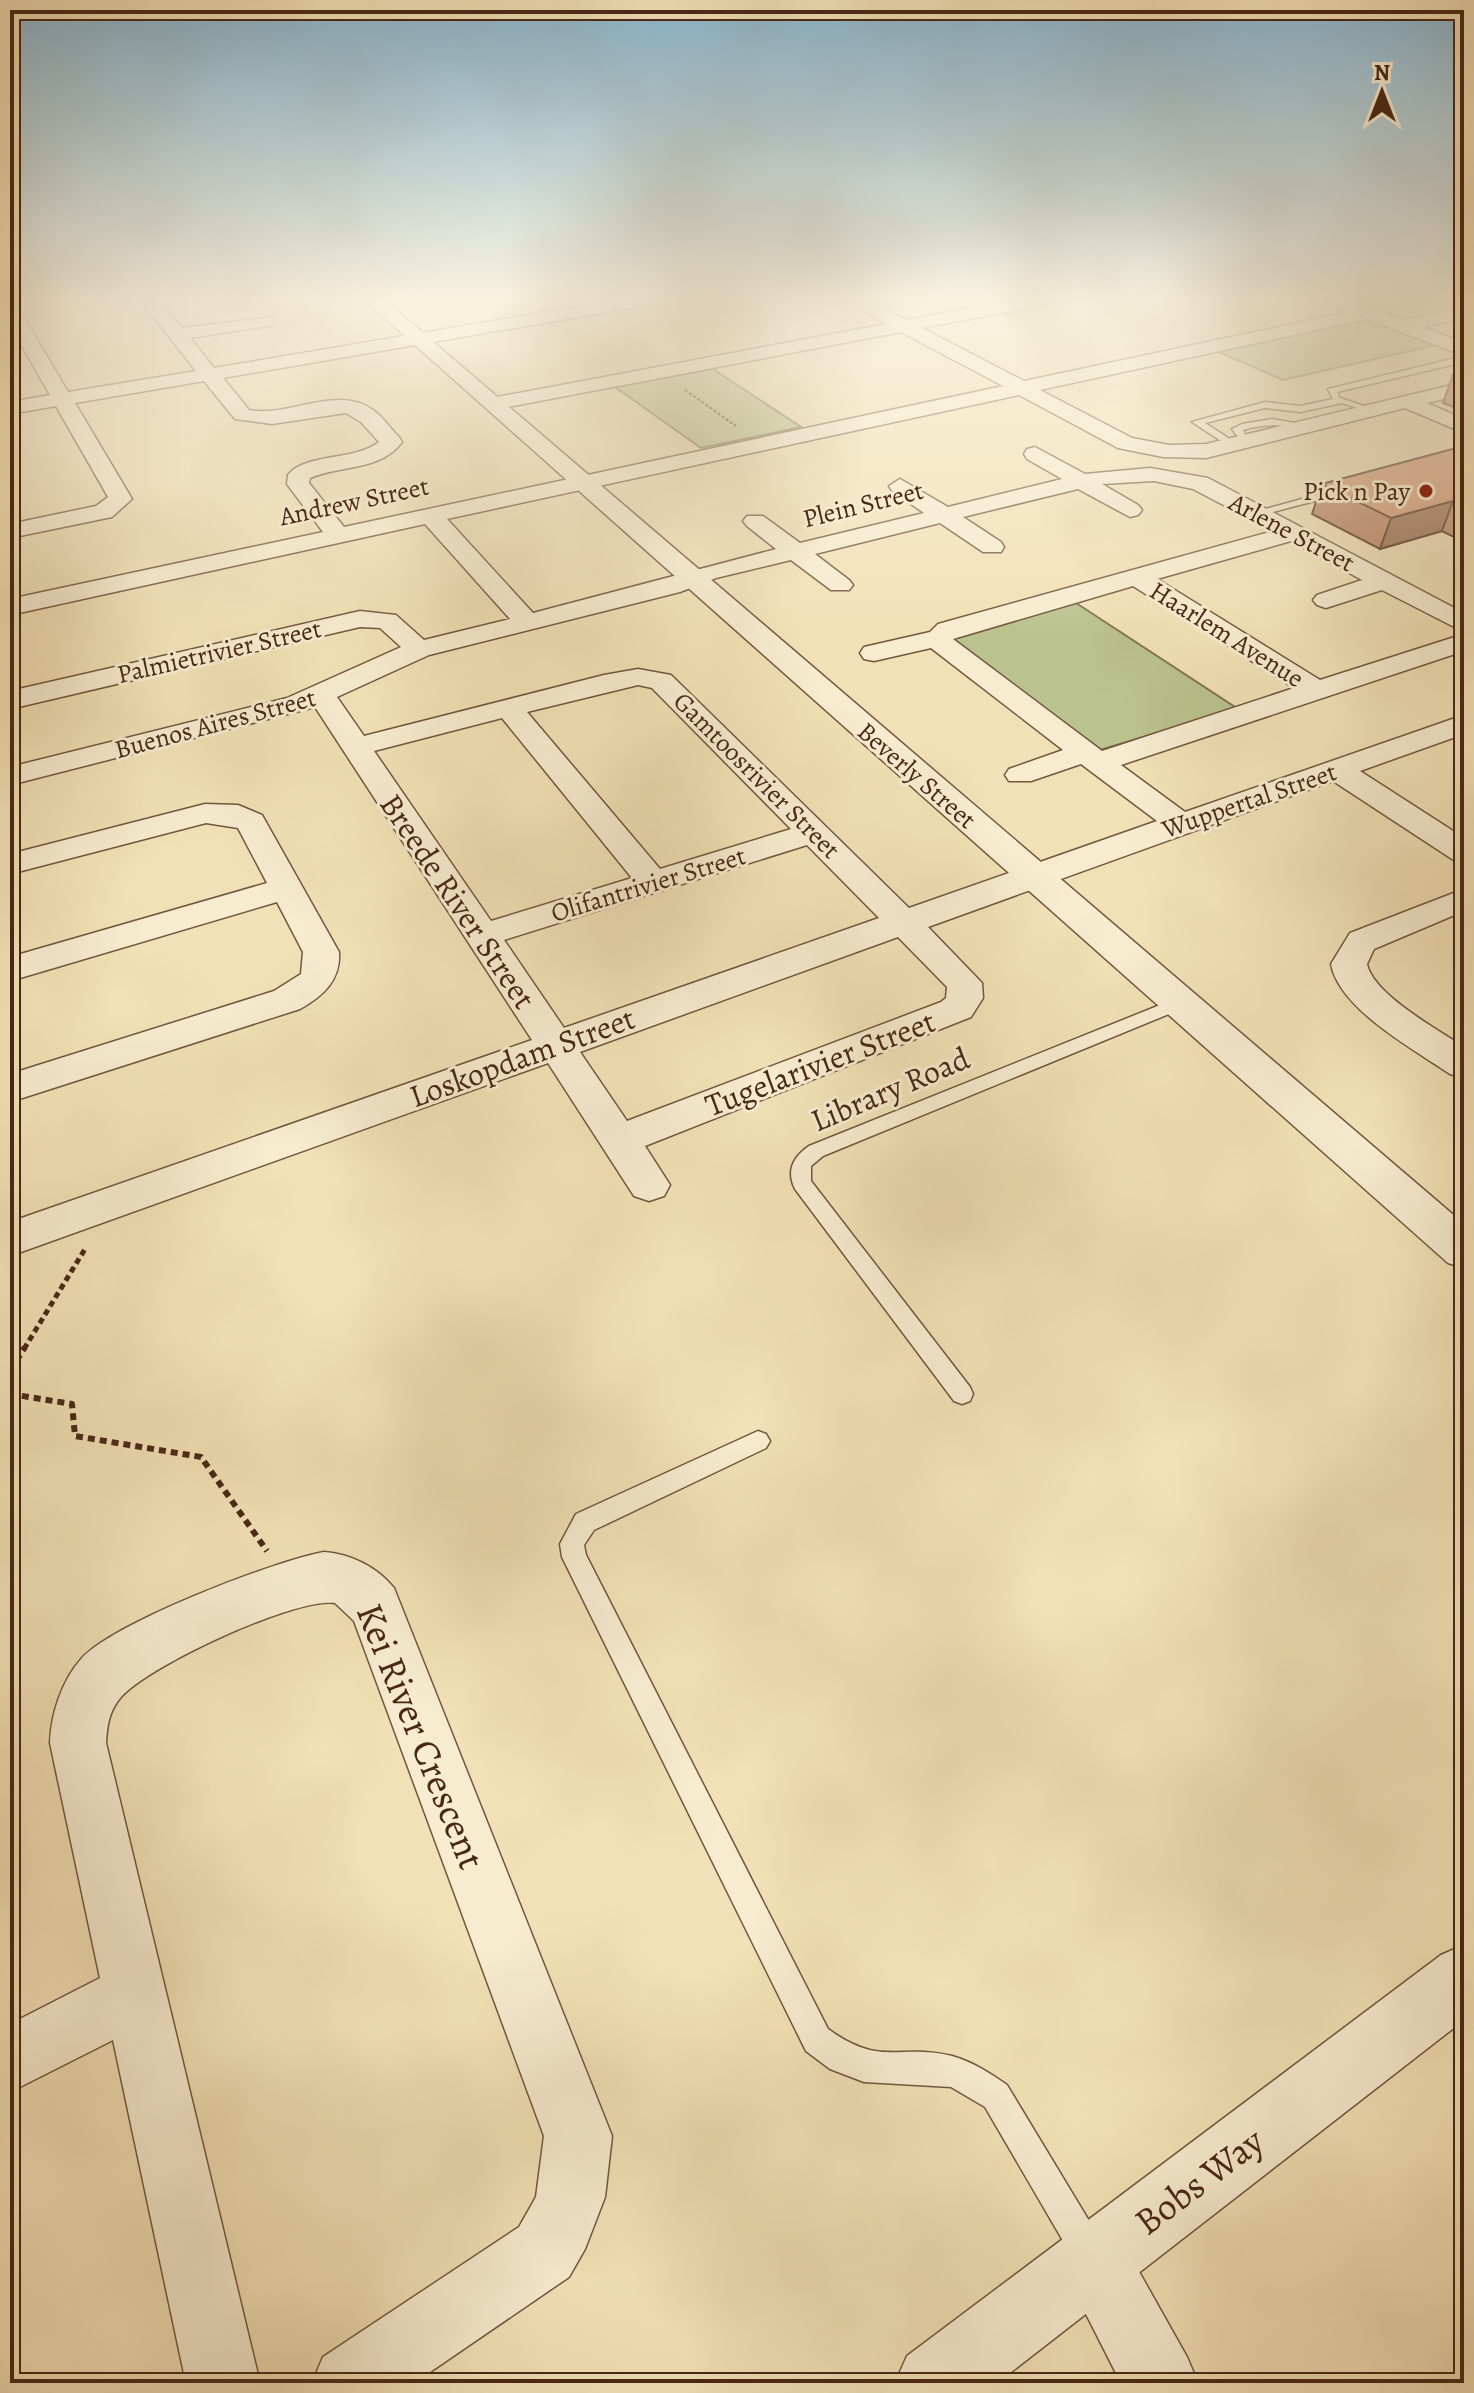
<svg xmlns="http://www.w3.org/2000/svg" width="1474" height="2393" font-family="Alegreya,serif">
<rect width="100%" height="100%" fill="#f2e1b6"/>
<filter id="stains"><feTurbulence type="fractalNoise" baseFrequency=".0025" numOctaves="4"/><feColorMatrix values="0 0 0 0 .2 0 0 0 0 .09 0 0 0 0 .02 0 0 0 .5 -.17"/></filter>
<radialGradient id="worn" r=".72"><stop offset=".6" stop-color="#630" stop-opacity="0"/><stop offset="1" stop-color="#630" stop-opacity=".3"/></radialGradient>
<g fill="#bac38e" stroke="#817552" stroke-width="2">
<path d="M1360 317 1375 319 1441 344 1283 380 1212 349Z"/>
<path d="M713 369 801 427 701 448 615 387Z"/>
<path d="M1073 601 1238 709 1100 750 952 644 951 637Z"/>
</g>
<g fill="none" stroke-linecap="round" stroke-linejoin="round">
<defs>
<g id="service">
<path d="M1464 356V362L1337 392 1340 398 1373 409V413L1342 403 1300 412 1265 408 1205 423 1236 443 1232 448 1192 422 1265 402 1300 406 1333 399 1328 389Z"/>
<path d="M1272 419 1313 426 1308 429C1286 425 1264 423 1243 430L1249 442 1244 445 1232 429 1242 424Z"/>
<path d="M1342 488 1346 489V493L1257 516 1251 513Z"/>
<path d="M1180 997 1186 999 1189 1003 1186 1007 823 1156 811 1166V1181L970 1387 973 1394 970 1401 962 1404 954 1401 795 1189C786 1171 793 1157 809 1146Z"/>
<path d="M758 1431 766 1434 770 1441 766 1448 594 1530 584 1545 586 1555 828 2029C882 2068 898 2043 952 2056 973 2062 990 2073 1007 2085L1100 2239 1105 2251 1100 2263 1088 2268 1076 2263 985 2107 951 2087 864 2082 830 2069 806 2051 562 1557 560 1544 576 1514Z"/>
</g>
<g id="minor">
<path d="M150 299H177L164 307 182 328 273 317V325L190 338 214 368 623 299H664L655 304 223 378 249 410C288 418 337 384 373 410 383 417 390 428 399 437L402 442C381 471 340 465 310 478L309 483 344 527 1003 386 901 332 492 410 482 404 492 398 886 324 843 299H866L907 320 1020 299H1058L1049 304 922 328 1024 381 1349 312 1335 306 1334 299H1350L1404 320 1464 308V318L1423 327 1464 343V356L1367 319 1040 390 1132 438 1169 445 1206 444 1464 382V394L1427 403 1464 419V433L1405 408 1206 458 1163 457 1118 448 1019 395 447 519 533 613 776 549 747 526 743 521 747 516H763L800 543 924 513 892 491 889 486 900 479 948 507 1062 479 1027 459 1024 454 1027 449 1035 447 1085 474 1150 468 1208 478 1464 613V632L1382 590 1326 608 1317 605 1313 600 1317 595 1362 580 1291 541 1157 579 1320 680 1464 634V651L1121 765 1185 812 1464 715V734L1360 771 1464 838V862L1452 859 1333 781 928 927 982 983 983 998 971 1017 645 1146 670 1185 664 1196 649 1201 634 1196 548 1063 10 1256V1222L532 1040 315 707 10 785V767L287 698 401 647 380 628 360 627 10 709V691L360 611 396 615 424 640 510 619 425 524 10 615V599L323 532 287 484 288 475C305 453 355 461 379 442L361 422 346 413 272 424 235 419 204 381 75 403 132 499 112 517 10 538V524L96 506 108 497 56 406 10 414V402L50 395 10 325V304L19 309 68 392 196 371 146 307ZM1154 481 1193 489 1273 531 938 624 930 632 864 647 860 653 864 659 874 661 931 648 1063 750 1009 769 1005 775 1009 781H1031L1081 764 1157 821 909 908 671 675 638 669 604 675 364 736 337 697 429 655 680 592 716 578 791 560 831 590H849L853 585 849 580 815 554 940 523 983 552H1001L1004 547 1001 542 963 517 1078 489 1130 517 1138 515 1142 510 1138 505 1102 484ZM1133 586 1294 688 1102 751 953 639ZM638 685 652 688 791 829 660 869 527 712ZM502 718 632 878 491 921 374 751ZM807 845 879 918 564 1028 504 940ZM898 937 947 987 946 998 941 1002 627 1121 580 1052Z"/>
<path d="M205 804 238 805 262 815 339 952C341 980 323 996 300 1009L10 1102V1074L274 991 301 974 303 952 277 902 10 981V957L267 883 238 828 206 823 10 874V854Z"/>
<path d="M1464 889V911L1374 949 1367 964C1373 994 1438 1030 1464 1047V1078L1450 1074C1415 1050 1339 1009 1331 964L1350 933Z"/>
<path d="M324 1552C351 1554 377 1567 394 1588L612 2136 605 2197 585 2249 569 2277 414 2383H312L323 2357 519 2227 536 2197 544 2136 354 1621 335 1603C295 1597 148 1666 121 1697 109 1711 107 1725 106 1743L260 2383H186L113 2040 10 2092V2024L100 1978 50 1743C51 1714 62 1680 82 1658 116 1622 274 1561 324 1552Z"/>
<path d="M1094 2226 1119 2236 1187 2357 1198 2383H1121L1059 2261 1069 2236Z"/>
</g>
<g id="tertiary">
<path d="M363 299H383L1464 1224V1268L1448 1263Z"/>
<path d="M1464 1945V2020L997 2383H895L907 2356 1441 1955Z"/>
</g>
</defs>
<use href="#service" stroke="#72563e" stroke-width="3"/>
<use href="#minor" stroke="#72563e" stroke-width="3"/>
<use href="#tertiary" stroke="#72563e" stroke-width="3"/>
<path stroke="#482716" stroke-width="2" stroke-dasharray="3 2" stroke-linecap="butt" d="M685 390 736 426"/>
<path stroke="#482716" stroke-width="5" stroke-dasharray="6 4" stroke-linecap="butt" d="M24 1349 85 1249"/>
<g stroke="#482716" stroke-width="6" stroke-dasharray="7 5" stroke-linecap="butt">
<path d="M10 1371 25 1347"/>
<path d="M10 1394 72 1404 75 1436 201 1457 267 1551"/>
</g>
<use href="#service" fill="#f7ecd0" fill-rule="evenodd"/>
<use href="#minor" fill="#f7ecd0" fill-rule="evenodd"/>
<use href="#tertiary" fill="#f7ecd0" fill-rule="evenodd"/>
</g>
<g fill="#b78060" stroke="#482716" stroke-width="2">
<path d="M1464 372V411L1443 403 1453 375Z"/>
<path d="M1464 446V542L1442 531 1380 549 1312 514 1322 484Z"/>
</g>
<path fill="#95684e" stroke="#482716" stroke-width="2" d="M1453 501 1442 531 1380 549 1391 518Z"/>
<g fill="#d59570" stroke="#482716" stroke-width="2">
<path d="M1464 372V379L1453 375Z"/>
<path d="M1464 446V505L1453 501 1391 518 1322 484Z"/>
</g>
<linearGradient id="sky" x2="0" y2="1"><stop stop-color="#89b8d2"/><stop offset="0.47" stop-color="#f9f2de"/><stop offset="1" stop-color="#f9f2de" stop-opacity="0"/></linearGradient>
<rect width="1474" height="634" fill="url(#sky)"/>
<circle fill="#8f2418" stroke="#f7ecd0" stroke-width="3" cx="1426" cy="491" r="8"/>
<g text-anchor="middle" stroke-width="6" stroke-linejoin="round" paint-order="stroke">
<g font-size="26" fill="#482716" stroke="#f7ecd0" text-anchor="end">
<text x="1410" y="500">Pick n Pay</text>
</g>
<g font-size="26" fill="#482716" stroke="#f7ecd0">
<text transform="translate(354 501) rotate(-12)" y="9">Andrew Street</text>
<text transform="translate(863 504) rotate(-14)" y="9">Plein Street</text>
<text transform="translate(1292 532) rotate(28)" y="9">Arlene Street</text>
<text transform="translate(1227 634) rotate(32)" y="9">Haarlem Avenue</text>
<text transform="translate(219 651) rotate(-13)" y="9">Palmietrivier Street</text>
<text transform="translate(215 723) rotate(-15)" y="9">Buenos Aires Street</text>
<text transform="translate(757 775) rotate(45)" y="9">Gamtoosrivier Street</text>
<text transform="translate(917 775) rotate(41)" y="9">Beverly Street</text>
<text transform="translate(1249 800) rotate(-19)" y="9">Wuppertal Street</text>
<text transform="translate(648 884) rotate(-17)" y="9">Olifantrivier Street</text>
</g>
<g font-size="32" fill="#482716" stroke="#f7ecd0">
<text transform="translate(458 901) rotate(56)" y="11">Breede River Street</text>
<text transform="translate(522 1057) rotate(-20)" y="11">Loskopdam Street</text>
<text transform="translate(820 1063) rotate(-21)" y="11">Tugelarivier Street</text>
<text transform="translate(890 1089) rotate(-23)" y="11">Library Road</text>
</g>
<g font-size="38" fill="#482716" stroke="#f7ecd0">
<text transform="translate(421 1736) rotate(68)" y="13">Kei River Crescent</text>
<text transform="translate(1199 2181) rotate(-37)" y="13">Bobs Way</text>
</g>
</g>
<rect width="1474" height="2393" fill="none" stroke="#f2e1b6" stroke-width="40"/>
<rect x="12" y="12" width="1450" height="2369" fill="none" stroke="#482716" stroke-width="4"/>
<rect x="20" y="20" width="1434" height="2353" fill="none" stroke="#482716" stroke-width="2"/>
<g transform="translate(1382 92)" stroke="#f7ecd0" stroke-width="6" paint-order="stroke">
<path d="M0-6L14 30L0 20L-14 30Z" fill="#482716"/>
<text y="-12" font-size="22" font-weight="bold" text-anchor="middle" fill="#482716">N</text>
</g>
<rect width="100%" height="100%" filter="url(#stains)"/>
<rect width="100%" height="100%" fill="url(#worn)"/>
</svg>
